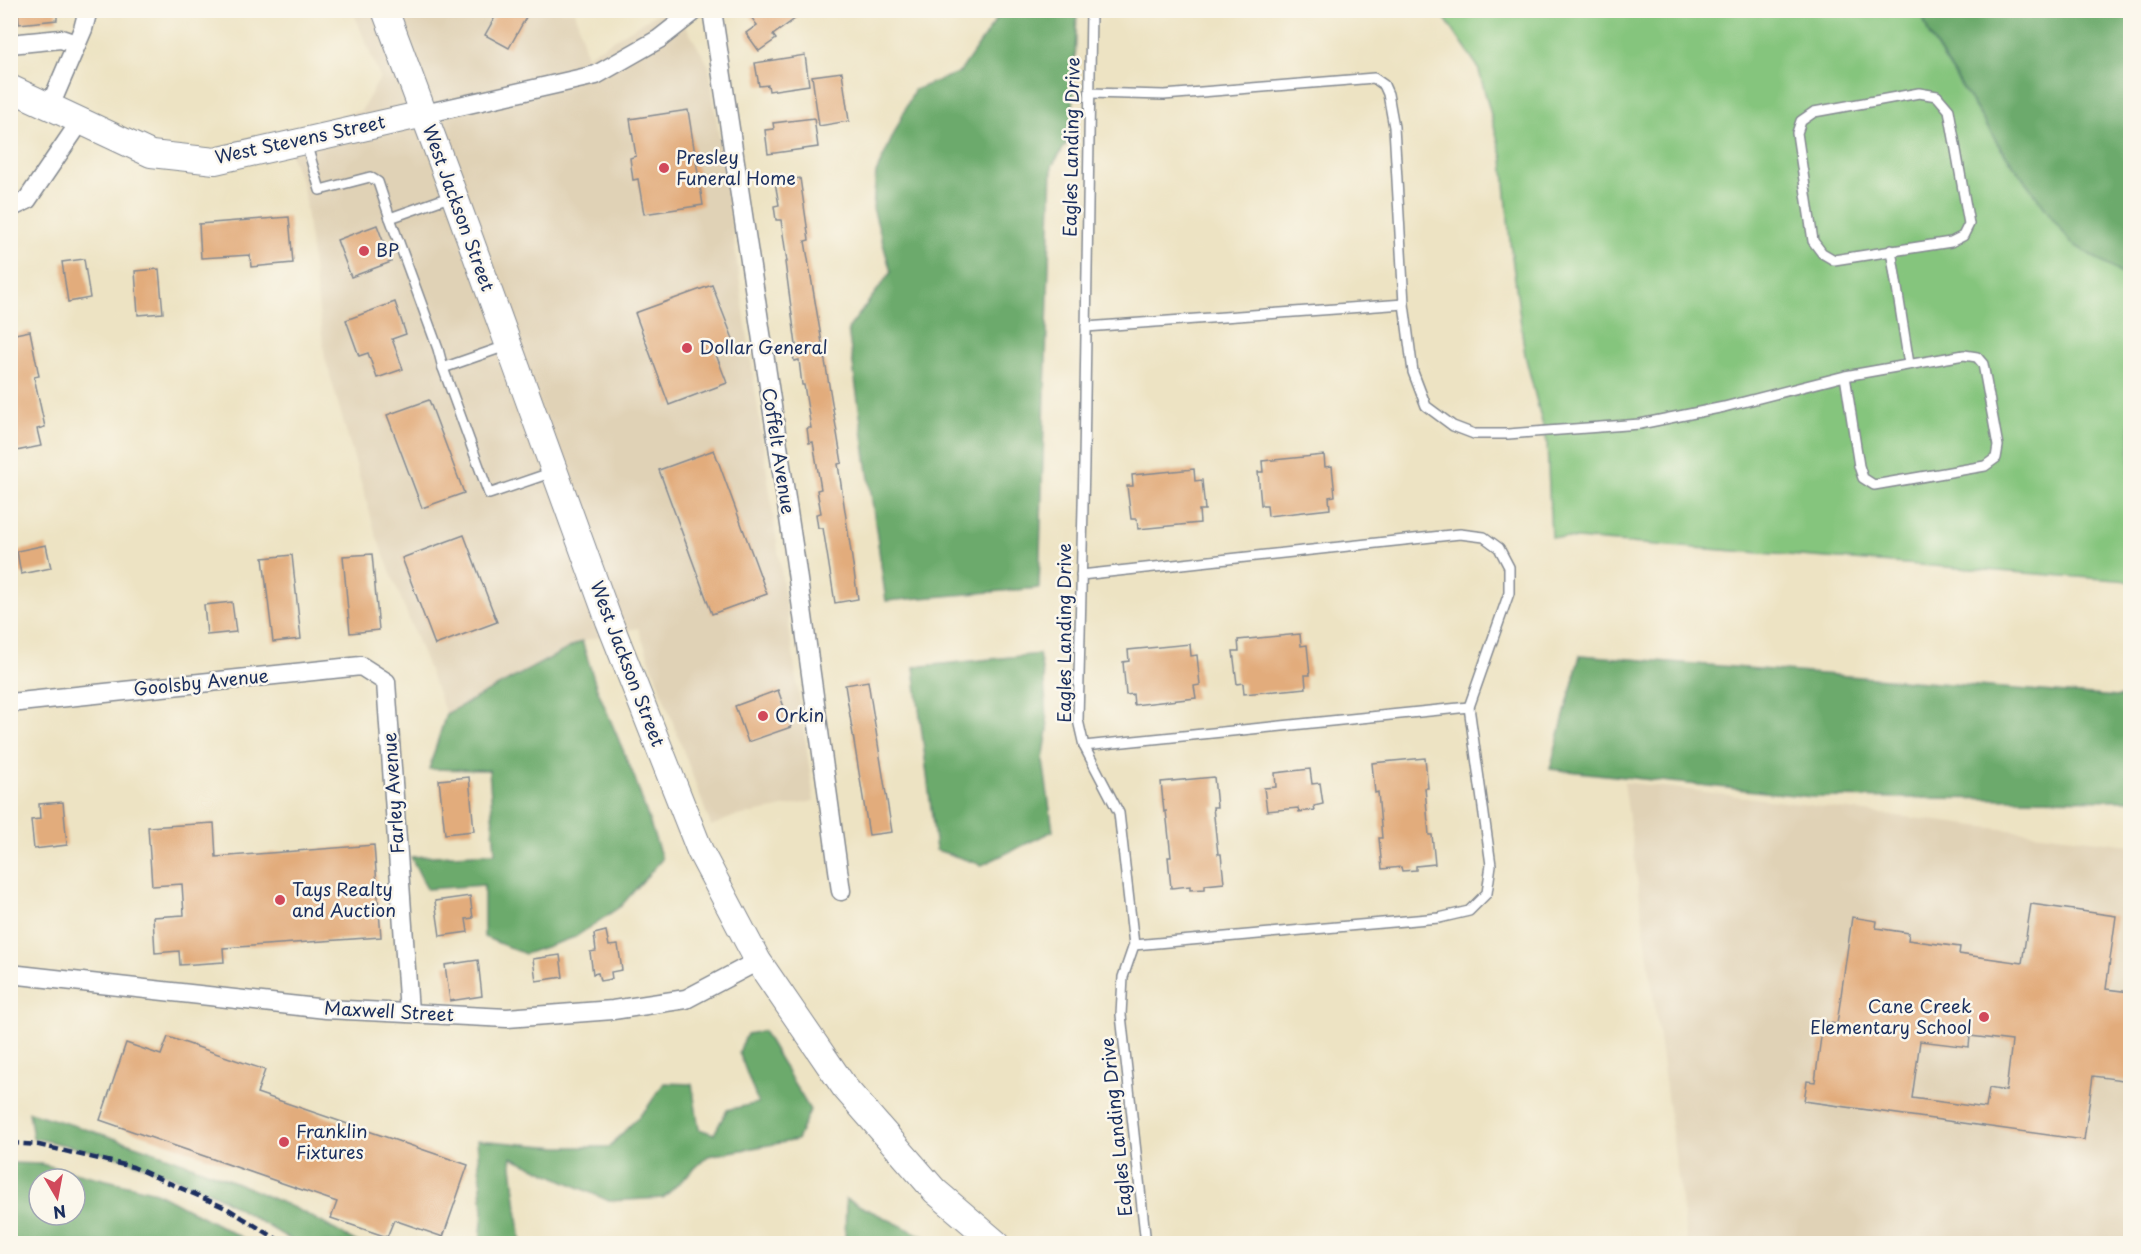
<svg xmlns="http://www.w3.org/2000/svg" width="2141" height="1254" font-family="'Playpen Sans',sans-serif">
<rect width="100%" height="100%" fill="#fbf7ec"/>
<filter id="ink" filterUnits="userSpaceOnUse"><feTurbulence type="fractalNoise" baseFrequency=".0167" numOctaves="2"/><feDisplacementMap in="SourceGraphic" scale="12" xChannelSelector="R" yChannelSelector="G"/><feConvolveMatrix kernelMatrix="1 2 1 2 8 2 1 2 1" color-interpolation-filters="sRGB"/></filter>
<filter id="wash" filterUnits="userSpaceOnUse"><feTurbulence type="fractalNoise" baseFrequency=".008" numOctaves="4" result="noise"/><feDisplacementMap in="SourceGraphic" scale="24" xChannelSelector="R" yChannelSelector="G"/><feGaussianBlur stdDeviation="1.35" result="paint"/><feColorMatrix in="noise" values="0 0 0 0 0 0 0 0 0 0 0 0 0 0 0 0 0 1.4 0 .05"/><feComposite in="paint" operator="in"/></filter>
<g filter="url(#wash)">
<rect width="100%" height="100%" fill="#ede3c3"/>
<g fill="#e0d2b6">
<path d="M353 11H575L587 56 661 11H677L709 66 814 801 733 817 711 826 638 628 582 641 446 714 376 535 325 358 303 187 281 130 361 111 380 78Z"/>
<path d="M1624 782 2130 845V1243H1687Z"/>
</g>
<path fill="#85c57d" stroke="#507a6e" stroke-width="1.5" d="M1440 11H1921L1929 35 2000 147 2071 243 2130 279V581L1551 537 1547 442 1525 355 1510 242 1503 159 1478 67Z"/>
<g fill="#6caa6c" stroke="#446c65" stroke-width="1.5" fill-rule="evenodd">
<path d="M1002 11H1077L1072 135 1052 166 1039 588 886 601 848 329 891 272 873 208 876 173 914 90 960 72Z"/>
<path d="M1921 11H2130V279L2071 243 2000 147 1929 34Z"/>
<path d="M582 641 596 686 634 776 662 859 621 906 575 937 525 954 484 937V885L427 889 411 857 495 853 489 770 429 769 446 714Z"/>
<path d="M1039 654 1044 680 1048 730 1043 760 1053 831 982 865 936 850 914 667Z"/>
<path d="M1580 655 2130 698V800L1812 797 1550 769Z"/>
<path d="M763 1031 810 1110 797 1140 708 1156 663 1198 609 1201 511 1157 521 1243H480L483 1211 477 1140 559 1147H609L647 1108 664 1083 692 1084 699 1129 714 1134 727 1110 758 1103 739 1052 747 1034Z"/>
<path d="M29 1112C115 1137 201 1165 283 1203 309 1214 334 1230 359 1243H296L216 1195 171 1176 123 1158 33 1138Z"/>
<path d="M11 1163 41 1164 156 1192 252 1243H11ZM39 1179H75V1215H39Z"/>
<path d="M846 1199 933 1241 935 1243H845Z"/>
</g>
<g id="blocks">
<g fill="#e2ac7c" fill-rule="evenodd">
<path d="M18 10H57V20L19 24Z"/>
<path d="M499 10H530L509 48 485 35Z"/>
<path d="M760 10H807L773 35 776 39 759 51 746 33 757 25 751 17Z"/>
<path d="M805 55 809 85 769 91 768 85 759 86 755 63Z"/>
<path d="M842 72 849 121 819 126 812 76Z"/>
<path d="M688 110 703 205 644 214 638 179 633 180 630 158 636 156 630 119Z"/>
<path d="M814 118 818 147 768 154 765 130 774 129 773 123Z"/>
<path d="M800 178 809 240 805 241 842 463 838 464 858 599 835 603 823 528H818L816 514 821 513 817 490 821 489 813 442 809 443 807 428H811L804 385H802L799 360 794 361 792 346 796 345 785 262H787L781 220H776L774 206 779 205 775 182Z"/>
<path d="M289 217 293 263 251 267 250 255 201 258 199 224Z"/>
<path d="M377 225 391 262 351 277 337 240Z"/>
<path d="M84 259 90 298 68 302 62 262Z"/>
<path d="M159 269 163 313 138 315 135 271Z"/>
<path d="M712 285 735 344 715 352 727 383 669 405 635 313Z"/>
<path d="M395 302 406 334 392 339 403 369 377 378 368 353 359 356 346 320Z"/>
<path d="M30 331 39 376 34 377 45 427 37 429 41 446 16 451 10 427V335Z"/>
<path d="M429 400 464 493 422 508 387 415Z"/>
<path d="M714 450 767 594 712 614 659 470Z"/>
<path d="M1324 455 1325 467 1332 466 1335 496 1329 497 1330 509 1268 516 1267 505H1261L1258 472H1263L1262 461Z"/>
<path d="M1194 469 1195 481 1202 480 1205 510H1199L1200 523 1138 529 1137 519H1131L1127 486H1133L1132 475Z"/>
<path d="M464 535 497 622 435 645 402 558Z"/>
<path d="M46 545 51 568 21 574 17 551Z"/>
<path d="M372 554 379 630 350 633 343 556Z"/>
<path d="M292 555 301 639 273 642 263 558Z"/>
<path d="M232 602 236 632 207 635 204 605Z"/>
<path d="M1300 634 1301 646 1307 645 1310 675H1305L1306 688 1244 694 1243 683 1237 684 1233 651H1239L1238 640Z"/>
<path d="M1190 644 1191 656 1197 655 1200 685 1194 686 1196 698 1134 705 1133 694 1126 695 1123 662 1129 661 1128 650Z"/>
<path d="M868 681 892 832 869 835 845 685Z"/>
<path d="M778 690 791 727 748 742 735 706Z"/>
<path d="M1425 758 1428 788H1425L1429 835H1432L1435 864 1416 866V870L1402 871 1401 867 1382 869 1379 838H1382L1378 792 1375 793 1372 763Z"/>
<path d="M1310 769 1312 784 1320 783 1323 804 1314 806 1315 810 1299 812 1298 808 1267 811 1264 788 1276 787 1275 773Z"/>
<path d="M469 777 474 831 445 834 439 780Z"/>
<path d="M1214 777 1217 807H1213L1218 854H1221L1224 883 1205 885V889L1190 890V886L1171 888 1168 857H1171L1166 811 1164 812 1161 782Z"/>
<path d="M63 802 67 845 34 849 31 820 40 819 39 804Z"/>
<path d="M214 823 216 857 374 845 381 937 223 948 224 962 180 965 179 951 155 953 153 917 184 915 182 884 152 886 148 827Z"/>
<path d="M470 896 473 918 466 919 468 932 440 936 435 901Z"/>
<path d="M2031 904 2116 916 2106 989 2130 992V1081L2093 1076 2084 1140 1804 1101 1807 1081 1815 1082 1823 1022 1837 1024 1852 917 1877 921 1876 928 1909 933 1908 940 1960 947 1959 954 2022 963ZM1970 1036 2012 1041 2006 1091 1989 1088 1986 1108 1912 1098 1920 1041 1969 1047Z"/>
<path d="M606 931 609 946 618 945 622 970 611 972 612 979 600 981 598 973 593 974 590 952 596 951 594 934Z"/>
<path d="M560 955 563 977 536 981 533 959Z"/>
<path d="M478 960 482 996 450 1001 445 965Z"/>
<path d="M168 1037 265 1070 257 1093 468 1165 443 1237 394 1220 387 1237 331 1218 337 1202 100 1120 126 1043 161 1055Z"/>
</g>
</g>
</g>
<g filter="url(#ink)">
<use href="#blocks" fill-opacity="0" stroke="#848990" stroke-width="1.5"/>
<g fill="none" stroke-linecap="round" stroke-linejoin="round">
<defs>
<g id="lane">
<path d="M1091 10 1084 463 1078 720 1084 746 1119 813 1134 945 1123 977 1121 1015 1146 1244"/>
<path d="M1090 93 1164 95 1374 78 1384 85 1388 94 1394 127 1404 304 1413 372 1426 406 1453 426 1474 434H1508L1640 424 1724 407 1845 376 1964 355 1977 357 1983 364 1998 446 1996 458 1985 466 1874 485 1863 478 1859 466 1845 376"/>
<path d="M1919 93 1937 96 1949 110 1969 224 1963 236 1951 242 1834 260 1822 253 1813 241 1797 133 1801 121 1814 112Z"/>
<path d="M306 143 320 190 370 177 378 182 390 218"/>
<path d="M1891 250 1909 364"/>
<path d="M1086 327 1404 304"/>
<path d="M506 346 443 368 489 494 553 472"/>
<path d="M443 368 438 349 390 218 452 196"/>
<path d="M1081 575 1460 534 1484 537 1499 548 1509 567V593L1469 707 1491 865 1487 893 1469 911 1439 918 1134 945"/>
<path d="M1084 746 1469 707"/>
</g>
<g id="street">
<path d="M712 10 795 558 841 891"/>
<path d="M10 44 61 39 76 44"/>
<path d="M50 106 83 29 88 10"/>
<path d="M424 114 596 75 659 39 696 10"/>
<path d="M10 208 27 200 80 122"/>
<path d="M10 703 361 666 386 682 409 1012"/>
<path d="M10 974 326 1009 507 1018 613 1010 686 999 758 961"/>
</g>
<g id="secondary">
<path d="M385 10 454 195 609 621 700 851 758 961 845 1088 935 1191 997 1244"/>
<path d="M10 88 151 154 215 161 424 114"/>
</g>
</defs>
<use href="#lane" stroke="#848990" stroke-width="12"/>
<use href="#street" stroke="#848990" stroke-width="21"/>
<use href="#secondary" stroke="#848990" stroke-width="28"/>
<use href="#lane" stroke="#fff" stroke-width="9"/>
<use href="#street" stroke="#fff" stroke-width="18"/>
<use href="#secondary" stroke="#fff" stroke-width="26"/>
<path stroke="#1b2f5e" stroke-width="4.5" stroke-dasharray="9 4.5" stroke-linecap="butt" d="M10 1143 39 1145 133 1167 228 1209 285 1244"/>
</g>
</g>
<g fill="#d1495b" stroke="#fbf7ec" stroke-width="2">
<circle cx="664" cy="168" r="6"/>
<circle cx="364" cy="251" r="6"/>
<circle cx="687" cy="348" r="6"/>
<circle cx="763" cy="716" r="6"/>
<circle cx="280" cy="900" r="6"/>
<circle cx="1984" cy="1017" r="6"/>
<circle cx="284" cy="1142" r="6"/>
</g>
<g text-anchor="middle" stroke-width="5" stroke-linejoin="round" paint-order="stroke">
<g font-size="18" fill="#1b2f5e" stroke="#fbf7ec">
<text transform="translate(300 140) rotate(-12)" y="6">West Stevens Street</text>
<text transform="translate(1072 147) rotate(-89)" y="6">Eagles Landing Drive</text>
<text transform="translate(458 208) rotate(70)" y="6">West Jackson Street</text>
<text transform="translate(778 451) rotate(81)" y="6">Coffelt Avenue</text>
<text transform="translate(1065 633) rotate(-90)" y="6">Eagles Landing Drive</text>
<text transform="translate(627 664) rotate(69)" y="6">West Jackson Street</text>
<text transform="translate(201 683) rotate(-6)" y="6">Goolsby Avenue</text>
<text transform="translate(394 793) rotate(-94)" y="6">Farley Avenue</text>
<text transform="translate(389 1012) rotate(3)" y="6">Maxwell Street</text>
<text transform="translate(1117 1127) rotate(-96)" y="6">Eagles Landing Drive</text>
</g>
<g font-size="18" fill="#1b2f5e" stroke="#fbf7ec" text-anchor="start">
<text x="676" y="164">Presley<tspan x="676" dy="21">Funeral Home</tspan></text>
<text x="376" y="257">BP</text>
<text x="699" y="354">Dollar General</text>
<text x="775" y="722">Orkin</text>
<text x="292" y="896">Tays Realty<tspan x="292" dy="21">and Auction</tspan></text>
<text x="1972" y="1013" text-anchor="end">Cane Creek<tspan x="1972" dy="21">Elementary School</tspan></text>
<text x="296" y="1138">Franklin<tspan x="296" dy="21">Fixtures</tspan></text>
</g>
</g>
<rect width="2141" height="1254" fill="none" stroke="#fbf7ec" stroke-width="36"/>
<g transform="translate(57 1197) rotate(170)"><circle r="28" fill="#fbf7ec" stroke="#a1a7b3" stroke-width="1.5"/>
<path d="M0-4.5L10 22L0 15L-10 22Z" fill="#d1495b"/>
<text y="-9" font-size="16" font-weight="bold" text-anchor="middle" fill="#1b2f5e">N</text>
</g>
</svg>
